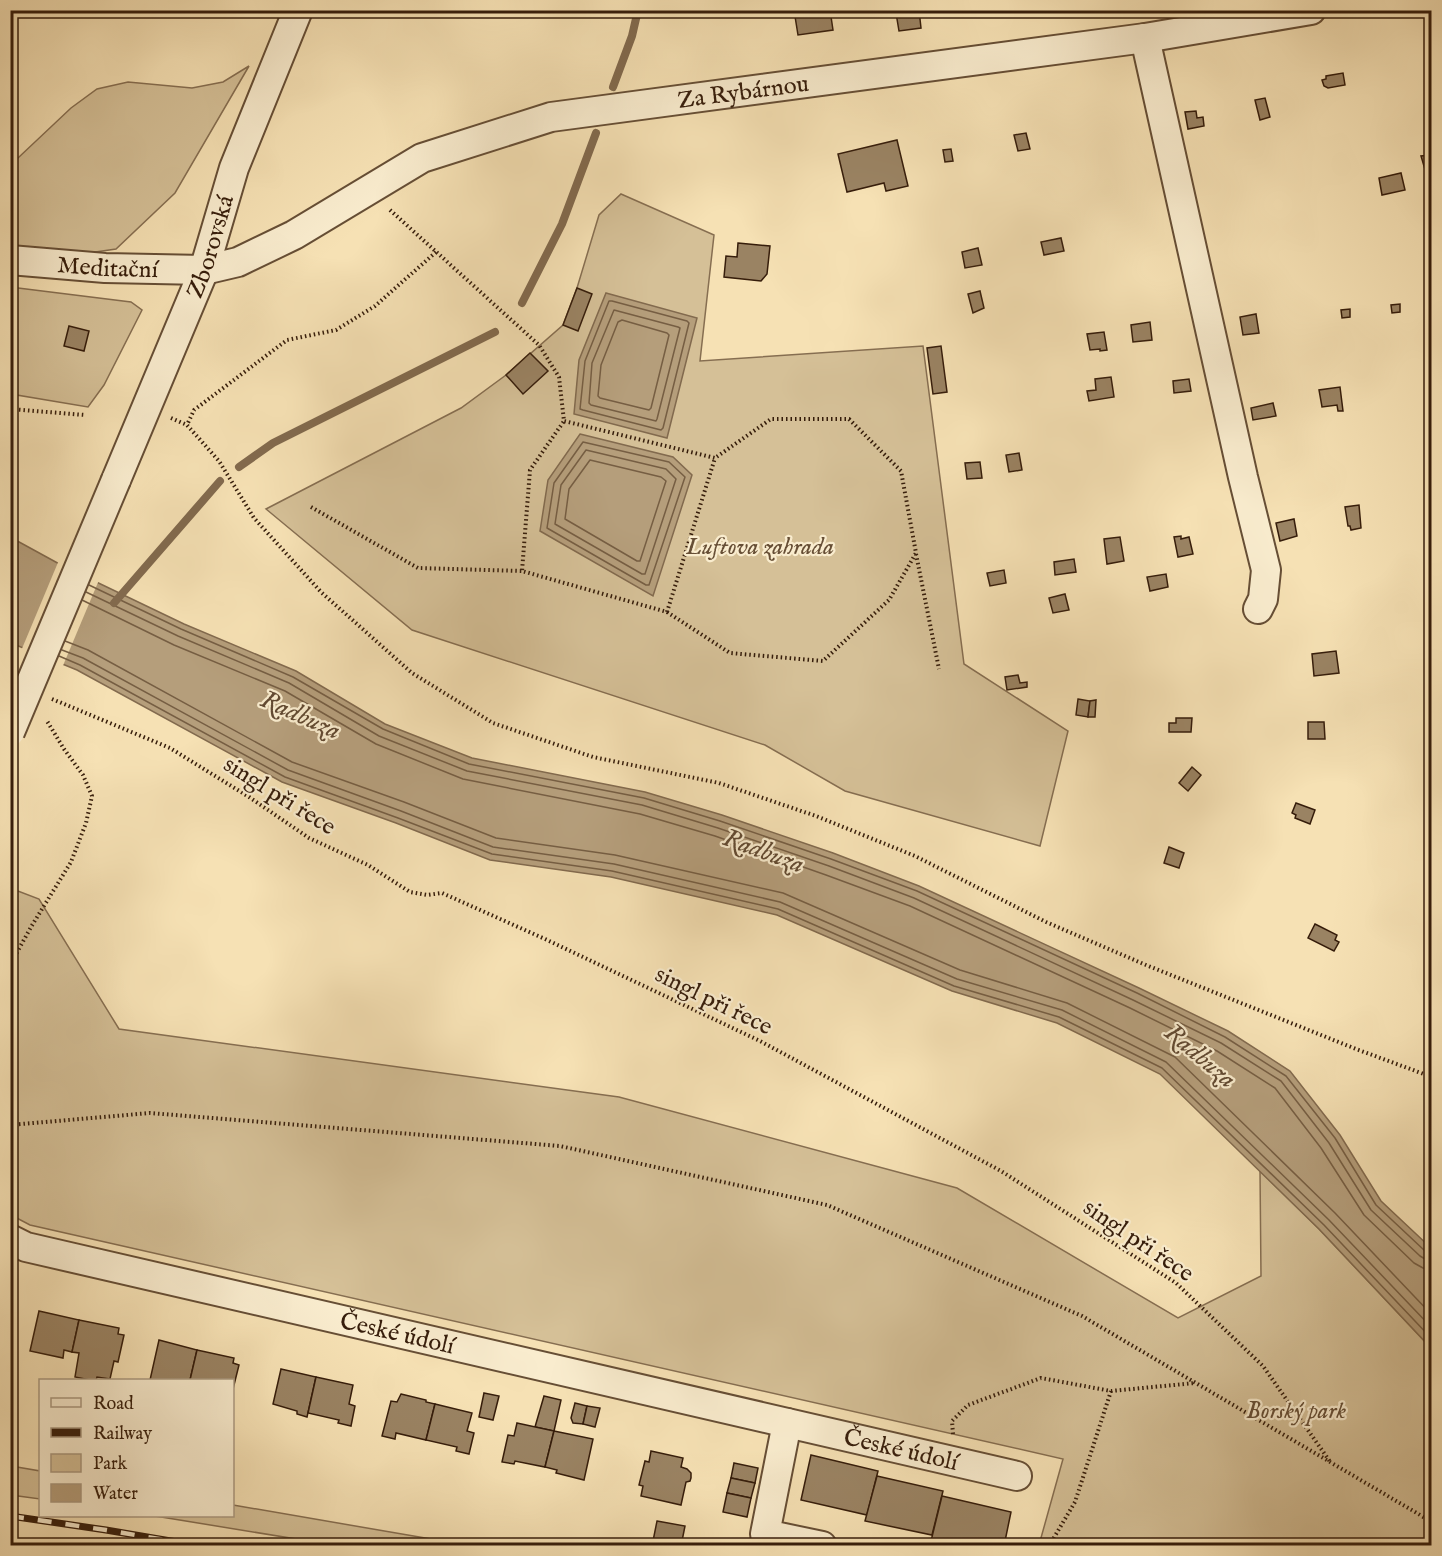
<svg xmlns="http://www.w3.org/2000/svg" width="1442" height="1556" font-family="'IM FELL English',serif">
<rect width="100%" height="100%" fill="#f6e1b4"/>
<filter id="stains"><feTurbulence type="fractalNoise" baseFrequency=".00333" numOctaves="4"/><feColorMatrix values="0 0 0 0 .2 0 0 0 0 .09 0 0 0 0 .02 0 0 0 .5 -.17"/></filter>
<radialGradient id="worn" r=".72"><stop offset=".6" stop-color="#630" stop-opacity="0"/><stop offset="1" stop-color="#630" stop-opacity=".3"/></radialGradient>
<g fill="#d5c097" stroke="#866e51" stroke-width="1.5">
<path d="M249 66 175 193 116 249 54 258 11 253V162L18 158 71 108 97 89 128 82 192 88 223 82Z"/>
<path d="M621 194 714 235 700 361 923 346 964 664 1068 731 1040 846 845 791 765 745 412 630 266 509 461 408 506 375 563 325 577 288 599 215Z"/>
<path d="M10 287 131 302 142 310 104 385 88 407 11 394Z"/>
<path d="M10 888 39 899 119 1029 619 1097 957 1188 1178 1318 1261 1276 1260 1171 1319 1229 1431 1348V1545H1039L1063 1459 30 1225 11 1215Z"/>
<path d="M11 1466 40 1471V1499L11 1495Z"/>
<path d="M233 1505 466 1545H333L155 1516H232Z"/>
</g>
<g fill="#b59e7b" stroke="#826a4e" stroke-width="1.5">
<path d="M606 293 697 318 667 438 574 414 579 360Z"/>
<path d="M580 434 673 457 692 475 653 596 540 531 548 480Z"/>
<path d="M10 537 63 566 184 624 296 671 385 724 472 758 645 792 722 815 833 853 919 886 1139 988 1228 1031 1290 1071 1340 1135 1381 1201 1431 1248V1348L1319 1229 1160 1074 1057 1023 952 991 777 915 611 877 490 860 396 823 282 782 77 670 11 643Z"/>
</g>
<path fill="#f6e1b4" d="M59 560 99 580 62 668 21 651Z"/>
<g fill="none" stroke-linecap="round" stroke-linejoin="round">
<g stroke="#765e43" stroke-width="1.5">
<path d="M609 301H612L687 321 689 323 663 428 661 430 583 410 580 409 585 361Z"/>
<path d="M614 310 678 327 680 328 657 419 656 421 591 405 589 403 592 363Z"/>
<path d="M622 320 667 333 669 335 651 408 649 410 600 398 598 396 601 365 618 322Z"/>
<path d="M583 442 669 462 685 477 649 585H646L547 528 554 483Z"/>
<path d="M586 450 666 469 676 479 645 574H642L555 524 561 485Z"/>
<path d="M590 460 661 477 666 481 640 561H637L565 519 569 489Z"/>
<path d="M89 585 181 629 293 677 383 729 469 764 644 798 720 821 831 859 917 891 1137 993 1225 1037 1286 1076 1335 1138 1376 1205 1425 1251 1432 1252"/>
<path d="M86 592 178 636 289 683 379 736 467 771 642 805 718 828 829 866 914 898 1133 1000 1221 1043 1281 1081 1329 1143 1371 1210 1420 1256 1425 1259 1432 1260"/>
<path d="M82 600 174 645 285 691 376 744 463 779 640 814 715 836 826 875 910 906 1130 1008 1217 1051 1275 1088 1321 1148 1364 1215 1414 1263 1423 1268 1432 1269"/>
<path d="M65 641 88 650 292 762 404 802 496 838 615 855 783 893 960 970 1067 1003 1175 1057 1335 1213 1432 1315"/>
<path d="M62 650 83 658 288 770 401 811 493 847 614 864 780 902 957 979 1062 1010 1166 1062 1329 1220 1432 1328"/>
<path d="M59 656 80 665 285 777 398 818 492 854 612 871 778 909 954 986 1059 1017 1162 1068 1324 1225 1432 1339"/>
</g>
<g stroke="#826a4e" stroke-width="8">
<path d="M613 87 632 36 638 10"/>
<path d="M522 303 562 224 596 133"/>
<path d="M239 467 273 443 495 332"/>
<path d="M114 603 220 481"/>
</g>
</g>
<g fill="#9a8363" stroke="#361d0b" stroke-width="1.5">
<path d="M794 10H830L833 30 798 35Z"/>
<path d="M881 10H913L881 15Z"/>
<path d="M919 10 921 28 899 31 896 13Z"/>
<path d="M1343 73 1345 85 1328 88 1324 86 1322 80 1326 79V76Z"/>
<path d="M1265 98 1270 117 1260 120 1255 100Z"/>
<path d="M1196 111 1197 118 1203 117 1204 126 1188 129 1185 112Z"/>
<path d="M1026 133 1030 149 1018 151 1014 135Z"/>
<path d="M897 140 908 186 886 191 884 183 847 192 838 154Z"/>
<path d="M951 149 953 161 945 162 943 150Z"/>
<path d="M1432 155V172L1426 173 1421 156Z"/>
<path d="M1401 173 1405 190 1382 195 1379 178Z"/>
<path d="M1061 238 1064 251 1044 255 1041 242Z"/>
<path d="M738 243 770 246 767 274 761 281 724 277 726 256 737 257Z"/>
<path d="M978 248 982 265 965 268 962 252Z"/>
<path d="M577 288 592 294 578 331 563 325Z"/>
<path d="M980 291 984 308 973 313 968 294Z"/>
<path d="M1400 304V312L1392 313 1391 305Z"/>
<path d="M1350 309V317L1342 318 1341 310Z"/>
<path d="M1256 314 1259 333 1243 335 1240 317Z"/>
<path d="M1150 322 1152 340 1133 342 1131 325Z"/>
<path d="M69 326 89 331 84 351 64 346Z"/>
<path d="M1104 332 1107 350 1100 351V349L1090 350 1087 334Z"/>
<path d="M941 346 947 392 933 394 927 348Z"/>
<path d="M530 353 548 371 523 394 506 375Z"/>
<path d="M1111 377 1114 397 1089 401 1087 391 1096 390 1095 379Z"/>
<path d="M1189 379 1191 391 1174 393 1173 381Z"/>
<path d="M1340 387 1343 411H1338L1337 405 1322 407 1319 390Z"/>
<path d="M1273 403 1276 416 1253 420 1251 408Z"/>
<path d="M1019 453 1022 470 1009 472 1006 455Z"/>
<path d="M980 462 982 478 967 479 965 463Z"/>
<path d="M1359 505 1361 528 1351 530 1350 526H1348L1345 507Z"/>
<path d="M1294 519 1297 536 1280 541 1276 523Z"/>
<path d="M1181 536V539L1189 537 1193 554 1178 557 1174 537Z"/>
<path d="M1120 537 1124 561 1107 564 1104 539Z"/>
<path d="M1074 559 1076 572 1055 575 1054 562Z"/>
<path d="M1004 570 1006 583 990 586 987 573Z"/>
<path d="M1166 574 1168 587 1150 591 1147 577Z"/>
<path d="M1065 594 1069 610 1053 613 1049 598Z"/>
<path d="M1336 651 1339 673 1314 676 1312 654Z"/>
<path d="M1018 675 1020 683 1027 682V687L1007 690 1005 677Z"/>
<path d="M1078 699 1090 701 1088 717 1076 715Z"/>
<path d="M1096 700 1095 717H1088L1090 701Z"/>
<path d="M1176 718H1192L1191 732H1169V723H1176Z"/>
<path d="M1308 722H1324L1325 739H1308Z"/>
<path d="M1192 767 1201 775 1188 791 1179 783Z"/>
<path d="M1296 803 1315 810 1310 824 1295 818 1296 815 1292 813Z"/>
<path d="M1169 847 1184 853 1179 868 1164 863Z"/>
<path d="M1315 924 1337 935 1335 940 1339 942 1334 951 1308 938Z"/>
<path d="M39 1311 79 1320 72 1352 64 1350 63 1358 30 1351Z"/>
<path d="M79 1320 119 1328 118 1334 124 1335 118 1362 114 1361 110 1379 97 1377 96 1380H90L75 1377 79 1353 72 1352Z"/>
<path d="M159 1340 197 1350 190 1380H150Z"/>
<path d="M197 1350 234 1358 233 1363 239 1365 232 1393V1380H190Z"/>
<path d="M281 1369 316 1377 307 1417 297 1414V1411L273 1404Z"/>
<path d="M316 1377 353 1385 349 1404 355 1406 351 1426 338 1423 339 1420 308 1413Z"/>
<path d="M484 1393 499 1396 493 1420 479 1417Z"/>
<path d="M401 1394 426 1400V1402L435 1404 426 1440 396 1433 395 1439 382 1436 391 1401 397 1402Z"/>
<path d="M544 1396 561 1400 554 1431 535 1427Z"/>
<path d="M575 1403 587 1406 583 1424 573 1423 571 1418Z"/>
<path d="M435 1404 472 1413 467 1431 474 1433 469 1454 456 1451 457 1447 426 1440Z"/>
<path d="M587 1406 600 1408 595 1427 583 1424Z"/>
<path d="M517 1423 554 1431 545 1467 515 1461 514 1464 502 1462 508 1435 514 1436Z"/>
<path d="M554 1431 593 1439 584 1480 556 1473 557 1470 545 1467Z"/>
<path d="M651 1451 683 1458 681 1467 687 1469 691 1473V1478L690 1481 686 1482 681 1505 641 1496 643 1486 639 1485 645 1461 649 1462Z"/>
<path d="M811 1455 878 1471 867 1515 801 1500Z"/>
<path d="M734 1463 758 1468 755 1483 731 1478Z"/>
<path d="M877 1476 943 1491 932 1535 865 1521Z"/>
<path d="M731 1478 755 1483 751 1498 727 1493Z"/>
<path d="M727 1493 751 1498 747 1517 723 1512Z"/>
<path d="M942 1496 1011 1512 1004 1546H952L931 1541Z"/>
<path d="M657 1521 685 1526 681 1546H652Z"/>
</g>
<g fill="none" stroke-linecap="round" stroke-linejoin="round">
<defs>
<g id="minor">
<path d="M1145 38 1243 477 1266 570 1263 599 1258 609"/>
<path id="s1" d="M10 260 105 268 204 270 238 262 294 235 422 158 551 117 1145 38 1311 10"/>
<path id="s2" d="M116 480 204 270 234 168 298 10"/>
<path id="s3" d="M10 1239 26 1247 1017 1476"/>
<path d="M787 1423 765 1534 822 1546"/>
</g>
</defs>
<use href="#minor" stroke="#664e35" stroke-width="32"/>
<g stroke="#361d0b" stroke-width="4" stroke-dasharray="1.5 3" stroke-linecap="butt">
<path d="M390 210 539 345 559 377 564 421 715 458 667 612 522 571 530 470 564 421"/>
<path d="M436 252 375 306 336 330 287 340 194 410 187 425 219 461 254 518 321 592 412 673 493 723 593 757 719 783 816 816 915 856 1046 922 1146 965 1356 1049 1432 1077"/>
<path d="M10 409 85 415"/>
<path d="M171 418 187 425"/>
<path d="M311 507 418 568 522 571"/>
<path d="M916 554 939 669"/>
<path d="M667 612 730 653 823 661 889 600 916 553 901 471 849 419H771L715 458"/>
<path d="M52 699 170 748 249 797 309 838 368 865 410 892 427 895 442 893 545 939 760 1041 1001 1171 1176 1283 1263 1366 1331 1463"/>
<path d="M10 965 31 927 71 862 86 823 92 796 83 775 64 749 47 721"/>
<path d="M10 1125 150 1113 560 1146 827 1205 1082 1316 1432 1522"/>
<path d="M953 1434 952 1421 968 1405 1041 1378 1111 1391 1195 1383"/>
<path d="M1049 1546 1075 1502 1111 1391"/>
</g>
<use href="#minor" stroke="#f9ecce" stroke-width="28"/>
<defs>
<path id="rail" d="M10 1516 106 1530 200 1546"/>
</defs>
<use href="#rail" stroke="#361d0b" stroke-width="7"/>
<use href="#rail" stroke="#f9ecce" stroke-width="4.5" stroke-dasharray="14" stroke-linecap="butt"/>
<defs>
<path id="minor-bridge" d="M10 732 116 480"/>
</defs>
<use href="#minor-bridge" stroke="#664e35" stroke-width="32" stroke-linecap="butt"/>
<use href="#minor-bridge" stroke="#f9ecce" stroke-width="28"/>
</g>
<g text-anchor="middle" stroke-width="4.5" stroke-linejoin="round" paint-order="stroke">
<g font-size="24" fill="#361d0b" stroke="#f9ecce">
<text dy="8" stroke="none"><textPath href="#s1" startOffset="770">Za Rybárnou</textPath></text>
<text dy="8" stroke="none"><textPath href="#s2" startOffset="252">Zborovská</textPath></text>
<text dy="8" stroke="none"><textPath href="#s1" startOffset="98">Meditační</textPath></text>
<text transform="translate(280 795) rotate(32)" y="8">singl při řece</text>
<text transform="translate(714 1000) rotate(26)" y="8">singl při řece</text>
<text transform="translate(1139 1240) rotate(34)" y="8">singl při řece</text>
<text dy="8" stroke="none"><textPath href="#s3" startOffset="399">České údolí</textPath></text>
<text dy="8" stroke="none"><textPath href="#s3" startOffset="916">České údolí</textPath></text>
</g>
<g font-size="24" font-style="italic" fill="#664e35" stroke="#f9ecce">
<text x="760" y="554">Luftova zahrada</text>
<text x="1296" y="1418">Borský park</text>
</g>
<g font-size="26" font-style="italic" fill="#624a32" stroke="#f9ecce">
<text transform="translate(301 714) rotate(24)" y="9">Radbuza</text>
<text transform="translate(764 850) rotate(20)" y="9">Radbuza</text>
<text transform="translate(1201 1055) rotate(40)" y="9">Radbuza</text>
</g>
</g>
<rect width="1442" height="1556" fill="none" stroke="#f6e1b4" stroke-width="36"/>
<rect x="12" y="12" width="1418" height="1532" fill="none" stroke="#361d0b" stroke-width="3"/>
<rect x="18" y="18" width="1406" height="1520" fill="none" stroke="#361d0b" stroke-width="1.5"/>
<rect x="39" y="1379" width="195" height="138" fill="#f9ecce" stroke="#ab9980" stroke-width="1.5"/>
<rect x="51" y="1398" width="30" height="9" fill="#f9ecce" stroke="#ab9980" stroke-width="1.5"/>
<text x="93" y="1409" font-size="18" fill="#361d0b">Road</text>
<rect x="51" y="1428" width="30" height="9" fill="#361d0b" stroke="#ab9980" stroke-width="1.5"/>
<text x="93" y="1439" font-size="18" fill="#361d0b">Railway</text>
<rect x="51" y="1454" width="30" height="18" fill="#d5c097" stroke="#ab9980" stroke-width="1.5"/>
<text x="93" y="1469" font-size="18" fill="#361d0b">Park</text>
<rect x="51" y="1484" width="30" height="18" fill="#b59e7b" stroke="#ab9980" stroke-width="1.5"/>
<text x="93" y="1499" font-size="18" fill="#361d0b">Water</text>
<rect width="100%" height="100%" filter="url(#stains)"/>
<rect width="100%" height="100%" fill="url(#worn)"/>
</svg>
